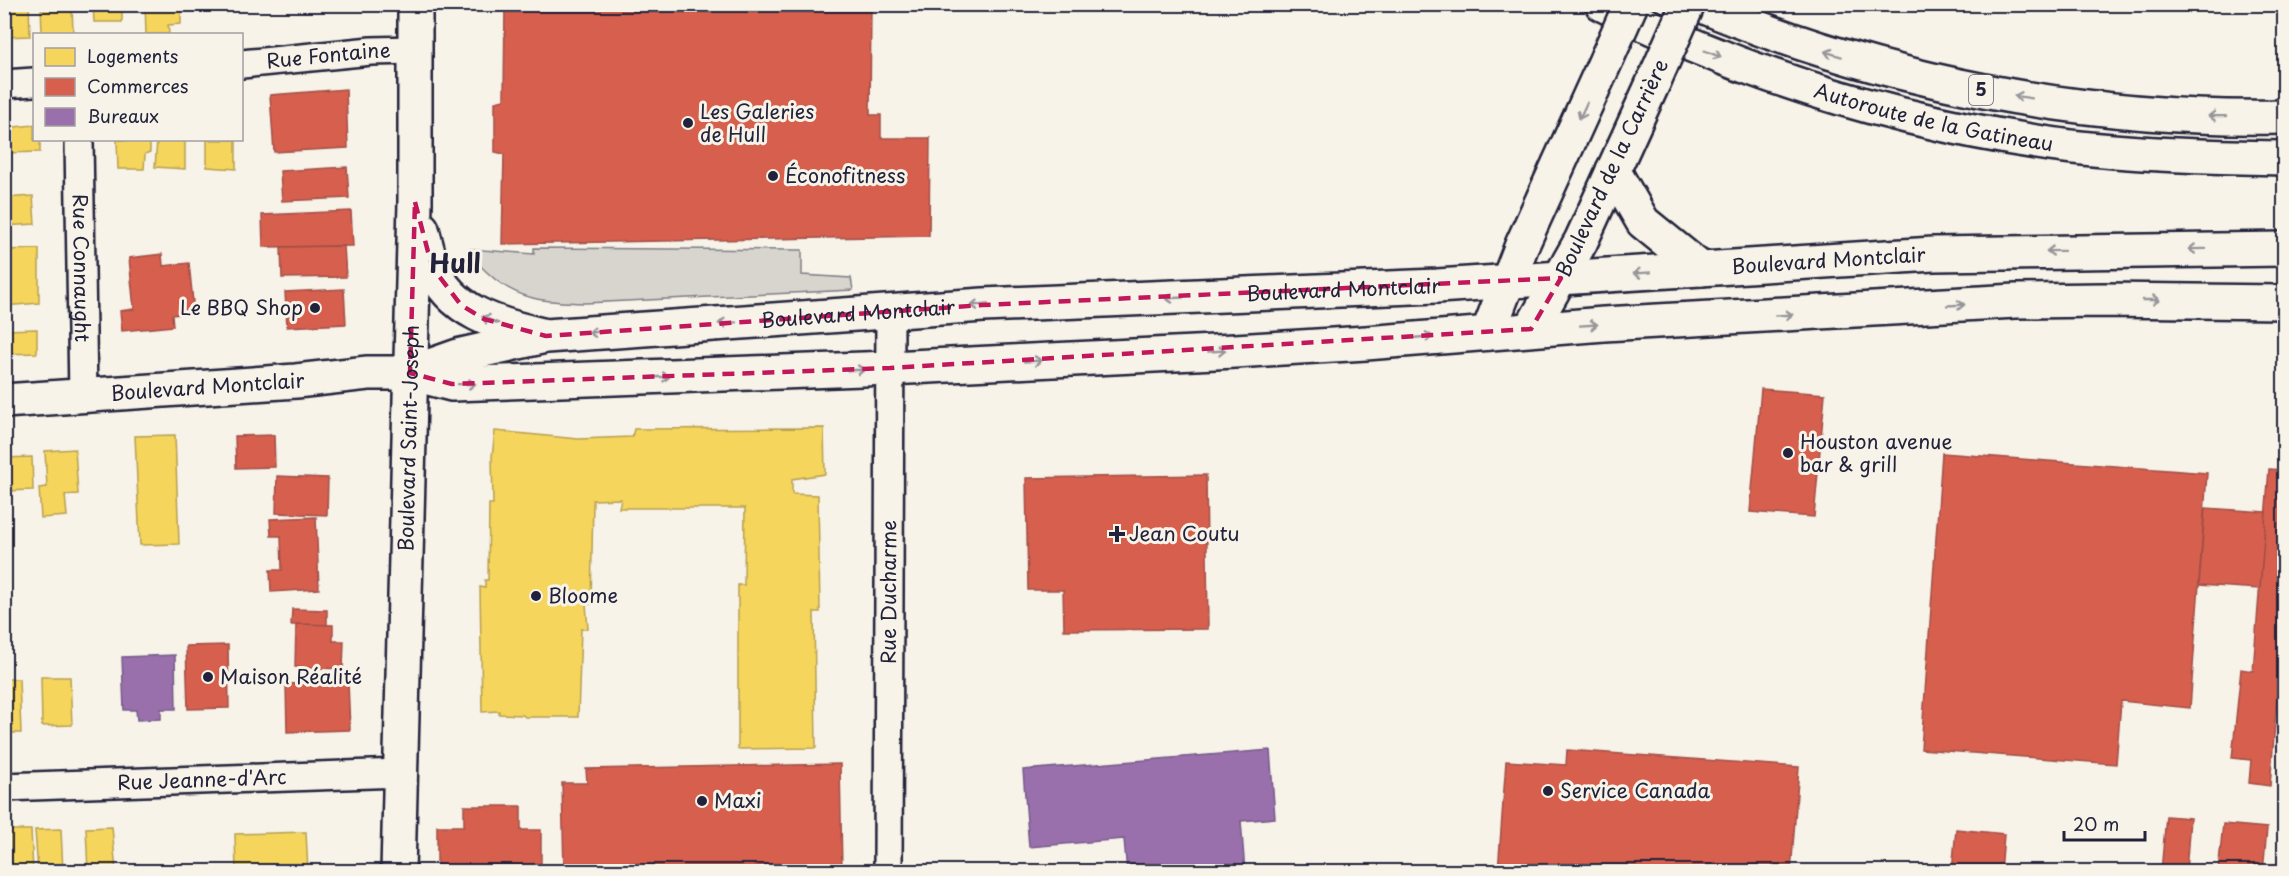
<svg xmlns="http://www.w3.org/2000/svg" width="2289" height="876" font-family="'Playpen Sans',sans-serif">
<rect width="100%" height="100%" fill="#f7f3e8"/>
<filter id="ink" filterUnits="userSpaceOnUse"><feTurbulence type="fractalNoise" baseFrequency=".0167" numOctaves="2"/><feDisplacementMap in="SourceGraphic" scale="12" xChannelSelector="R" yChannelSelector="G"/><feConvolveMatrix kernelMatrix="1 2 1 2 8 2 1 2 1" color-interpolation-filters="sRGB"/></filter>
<g filter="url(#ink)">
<path fill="#d8d5cf" stroke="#7d7c85" stroke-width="1.5" d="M534 248 802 250V275L851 278 853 290 585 303C547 302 518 301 489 274 480 266 474 260 470 249L534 254Z"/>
<g fill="#f6d55c" stroke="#b69f52" stroke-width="1.5">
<path d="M4 4H29L30 36 4 37Z"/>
<path d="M41 4H72L73 34H42Z"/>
<path d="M93 4H122V22H94Z"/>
<path d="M145 4H181V24L168 25 169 34H146Z"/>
<path d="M34 125V140H40V152L4 153V128Z"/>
<path d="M117 140H150V152L145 154 144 169H118Z"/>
<path d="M157 140H185V169L155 167Z"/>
<path d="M207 140H236V169L207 167Z"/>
<path d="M33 196 35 224 4 226V198Z"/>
<path d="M39 249V303L4 306V250Z"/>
<path d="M37 329V353L4 354V330Z"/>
<path d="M824 428 825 474 792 479V494L818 495 820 612H814L816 748 738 749V585H744L745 508H619L621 499 593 500 591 604H586L588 629H581L578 717H525L523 715 499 714V711L482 712 480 587 485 588V580H488L489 504H493L492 457 495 431 578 439 632 437 634 429Z"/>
<path d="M175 435 179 544 140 545 135 436Z"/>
<path d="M75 449 78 494 65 495 67 516 41 518 39 488 47 487 45 451Z"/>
<path d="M32 457 33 490 4 491V458Z"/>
<path d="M41 677H70L72 725 42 726Z"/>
<path d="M4 679H19L21 733H4Z"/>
<path d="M112 827 116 872H88L86 828Z"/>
<path d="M61 829 63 872H38L35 830Z"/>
<path d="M10 830H31L33 872H12Z"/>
<path d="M306 832 308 872H236L235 834Z"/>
</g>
<g fill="#d6604d" stroke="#a04d48" stroke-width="1.5">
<path d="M240 4H299L240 9Z"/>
<path d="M505 4H871L870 115H881V138H930L929 236 502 244 504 154 495 152V102L504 100Z"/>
<path d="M346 89 348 148 274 152 270 95Z"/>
<path d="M347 167 349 198 282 201 280 171Z"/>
<path d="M351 211 353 246 263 247 262 215Z"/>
<path d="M344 246 346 277 282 278 281 247Z"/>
<path d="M162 254 163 266 189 263 194 312 172 315 173 326 122 331 120 311 134 309 129 258Z"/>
<path d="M344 289 346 324 287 327 285 292Z"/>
<path d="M1761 389 1825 394 1814 517 1750 512Z"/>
<path d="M274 435 275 467 236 468 235 436Z"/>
<path d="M1942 453 2207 473 2190 708 2121 701 2116 764 1921 749Z"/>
<path d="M2269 469 2284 470V610L2270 786 2249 783 2251 760 2232 758 2241 669 2253 671Z"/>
<path d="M1206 475 1208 629 1064 630 1063 590H1028L1026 478Z"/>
<path d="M277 476 328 478 327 515 276 513Z"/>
<path d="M2205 508 2266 512 2260 589 2199 585Z"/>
<path d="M316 517 319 589 271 592 270 570H282L281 536H271L270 519Z"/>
<path d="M292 609 327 610V625H291Z"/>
<path d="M296 624 333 625V641H344L343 669 295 667Z"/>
<path d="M228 645 229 708 188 709 186 646Z"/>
<path d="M348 682 350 730 287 732 286 684Z"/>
<path d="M1567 750 1799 767 1791 872H1498L1506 761 1566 765Z"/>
<path d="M840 764 842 872H564L562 783H587L586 769Z"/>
<path d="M464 806H521V830H541V872H437V826H464Z"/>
<path d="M2166 816 2190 818 2186 872H2161Z"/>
<path d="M2223 824 2267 828 2263 872H2218Z"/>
<path d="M1956 829 2004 834 2001 872H1952Z"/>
</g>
<g fill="#9970ab" stroke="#755989" stroke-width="1.5">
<path d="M175 655 176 709H161V719L137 720 136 710H124L122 657Z"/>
<path d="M1270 750 1275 818 1241 821 1245 872H1127L1124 839 1029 847 1023 770Z"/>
</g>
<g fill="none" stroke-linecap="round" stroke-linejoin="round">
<defs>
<g id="minor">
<path id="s1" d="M242 64 371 51 415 50"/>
<path d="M4 84 34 82"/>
<path id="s2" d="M79 140 83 396"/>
<path id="s3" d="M4 787 400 773"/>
<path id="s4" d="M888 872 890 311"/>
</g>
<g id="tertiary">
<path id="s5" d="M4 401 296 381 368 373H410"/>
</g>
<g id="secondary">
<path d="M1613 170 1643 222 1701 269"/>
<path d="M422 229C425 241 428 254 432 266 450 312 498 325 542 335"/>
<path d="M1531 329 1581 241 1654 81"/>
<path d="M1488 333 1522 245 1607 58"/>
<path id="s6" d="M410 373 461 355 546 336 983 305 1437 286 1933 254 2284 249"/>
<path d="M410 373 452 384 890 368 1235 351 1366 343 1604 324 2016 301 2103 300 2284 302"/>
<path id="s7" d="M398 872 415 202V4"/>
</g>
<g id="motorway">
<path id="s8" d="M1602 4C1749 77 1909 126 2072 147 2142 155 2214 157 2284 158"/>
<path d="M1698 4C1882 82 2085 121 2284 117"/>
</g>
</defs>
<use href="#minor" stroke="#22223b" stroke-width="32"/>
<use href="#tertiary" stroke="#22223b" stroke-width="38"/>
<use href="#secondary" stroke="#22223b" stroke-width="38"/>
<use href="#motorway" stroke="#22223b" stroke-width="38"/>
<use href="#minor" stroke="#f7f3e8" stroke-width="27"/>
<use href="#tertiary" stroke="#f7f3e8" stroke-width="33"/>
<use href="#secondary" stroke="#f7f3e8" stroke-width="33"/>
<use href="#motorway" stroke="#f7f3e8" stroke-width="33"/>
<defs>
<g id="secondary-bridge">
<path d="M1607 58 1631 4"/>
<path d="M1654 81 1688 4"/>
</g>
</defs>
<use href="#secondary-bridge" stroke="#22223b" stroke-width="38" stroke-linecap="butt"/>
<use href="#secondary-bridge" stroke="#f7f3e8" stroke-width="33"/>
</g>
<defs><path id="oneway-shaft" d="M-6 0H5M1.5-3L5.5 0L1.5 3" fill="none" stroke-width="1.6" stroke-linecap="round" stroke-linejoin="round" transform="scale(1.5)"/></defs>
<g stroke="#97959a">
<use href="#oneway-shaft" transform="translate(1713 54) rotate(22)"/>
<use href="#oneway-shaft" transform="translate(1833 54) rotate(-163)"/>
<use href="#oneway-shaft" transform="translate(2023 97) rotate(-171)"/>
<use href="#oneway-shaft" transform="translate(1583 111) rotate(115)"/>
<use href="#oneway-shaft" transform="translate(2217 116) rotate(-179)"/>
<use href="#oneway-shaft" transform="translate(2197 249) rotate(179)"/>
<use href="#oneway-shaft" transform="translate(2055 251) rotate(179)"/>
<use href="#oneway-shaft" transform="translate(1642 273) rotate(176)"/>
<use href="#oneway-shaft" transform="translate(1174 298) rotate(177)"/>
<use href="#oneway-shaft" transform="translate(2151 300)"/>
<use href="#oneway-shaft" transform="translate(979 305) rotate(177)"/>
<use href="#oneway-shaft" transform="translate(1956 305) rotate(-3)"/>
<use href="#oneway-shaft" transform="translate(1784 315) rotate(-3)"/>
<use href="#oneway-shaft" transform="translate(490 320) rotate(-158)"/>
<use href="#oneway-shaft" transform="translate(727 323) rotate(176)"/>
<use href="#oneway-shaft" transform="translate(1589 325) rotate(-4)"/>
<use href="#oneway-shaft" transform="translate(597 332) rotate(176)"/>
<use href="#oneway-shaft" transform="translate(1424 337) rotate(-5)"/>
<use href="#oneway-shaft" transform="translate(1217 351) rotate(-3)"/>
<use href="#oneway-shaft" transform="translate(1033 361) rotate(-3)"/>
<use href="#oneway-shaft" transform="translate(856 370) rotate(-2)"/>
<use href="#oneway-shaft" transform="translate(661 377) rotate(-2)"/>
<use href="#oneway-shaft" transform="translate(467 384) rotate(-1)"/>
</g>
</g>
<path fill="none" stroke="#c2185b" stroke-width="4.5" stroke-dasharray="12 8" stroke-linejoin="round" d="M415 202 432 267 461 305 484 319 546 336 983 305 1561 278 1531 329 890 368 452 384 410 373Z"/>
<g fill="#22223b" stroke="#f7f3e8" stroke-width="2">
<circle cx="688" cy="123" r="6"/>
<circle cx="773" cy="176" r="6"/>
<circle cx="315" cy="308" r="6"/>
<circle cx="1788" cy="453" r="6"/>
<path d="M1114 525h6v6h6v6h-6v6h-6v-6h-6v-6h6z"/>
<circle cx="536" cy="596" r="6"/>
<circle cx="208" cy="677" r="6"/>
<circle cx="1548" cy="791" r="6"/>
<circle cx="702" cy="801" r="6"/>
</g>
<g text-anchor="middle" stroke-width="6" stroke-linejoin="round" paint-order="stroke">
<rect fill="#f7f3e8" stroke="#62616f" stroke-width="1.5" x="1969" y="75" width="24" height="30" rx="4.5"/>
<g font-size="18" font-weight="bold" fill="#22223b">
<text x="1981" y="96">5</text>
</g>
<g font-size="20" fill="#22223b" stroke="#f7f3e8">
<text dy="7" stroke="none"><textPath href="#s1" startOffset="87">Rue Fontaine</textPath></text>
<text dy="7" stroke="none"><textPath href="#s8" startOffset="352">Autoroute de la Gatineau</textPath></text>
<text transform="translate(1612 168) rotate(-65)" y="7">Boulevard de la Carrière</text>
<text dy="7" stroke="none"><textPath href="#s6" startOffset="1426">Boulevard Montclair</textPath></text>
<text dy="7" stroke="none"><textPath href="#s2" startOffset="128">Rue Connaught</textPath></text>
<text dy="7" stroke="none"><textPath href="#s6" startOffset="940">Boulevard Montclair</textPath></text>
<text dy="7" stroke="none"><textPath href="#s6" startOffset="454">Boulevard Montclair</textPath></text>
<text dy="7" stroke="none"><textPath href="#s5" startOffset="204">Boulevard Montclair</textPath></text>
<text dy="7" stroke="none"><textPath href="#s7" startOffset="434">Boulevard Saint-Joseph</textPath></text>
<text dy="7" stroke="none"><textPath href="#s4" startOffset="280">Rue Ducharme</textPath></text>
<text dy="7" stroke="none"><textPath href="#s3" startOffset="198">Rue Jeanne-d'Arc</textPath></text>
</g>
<g font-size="20" fill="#22223b" stroke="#f7f3e8" text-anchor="start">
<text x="700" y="119">Les Galeries<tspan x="700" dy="23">de Hull</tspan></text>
<text x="785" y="183">Éconofitness</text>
<text x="303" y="315" text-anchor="end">Le BBQ Shop</text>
<text x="1800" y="449">Houston avenue<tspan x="1800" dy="23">bar &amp; grill</tspan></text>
<text x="1129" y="541">Jean Coutu</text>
<text x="548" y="603">Bloome</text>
<text x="220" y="684">Maison Réalité</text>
<text x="1560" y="798">Service Canada</text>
<text x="714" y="808">Maxi</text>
</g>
<g font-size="26" font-weight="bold" fill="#22223b" stroke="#f7f3e8">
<text x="455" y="273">Hull</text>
</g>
</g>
<rect width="2289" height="876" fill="none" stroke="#f7f3e8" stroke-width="24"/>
<rect x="12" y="12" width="2265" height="852" fill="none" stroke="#22223b" stroke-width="2" filter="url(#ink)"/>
<rect x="33" y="33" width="210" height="108" fill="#f7f3e8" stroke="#a29fa3" stroke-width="1.5"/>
<rect x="45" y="48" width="30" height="18" fill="#f6d55c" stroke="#a29fa3" stroke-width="1.5"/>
<text x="87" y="63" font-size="18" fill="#22223b">Logements</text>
<rect x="45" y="78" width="30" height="18" fill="#d6604d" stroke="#a29fa3" stroke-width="1.5"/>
<text x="87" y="93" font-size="18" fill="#22223b">Commerces</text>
<rect x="45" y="108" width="30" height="18" fill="#9970ab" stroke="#a29fa3" stroke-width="1.5"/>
<text x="87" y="123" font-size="18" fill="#22223b">Bureaux</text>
<path d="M2064 831v9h81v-9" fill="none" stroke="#22223b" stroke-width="3"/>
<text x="2073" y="831" font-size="18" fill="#22223b" stroke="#f7f3e8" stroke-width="4.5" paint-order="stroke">20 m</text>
</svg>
